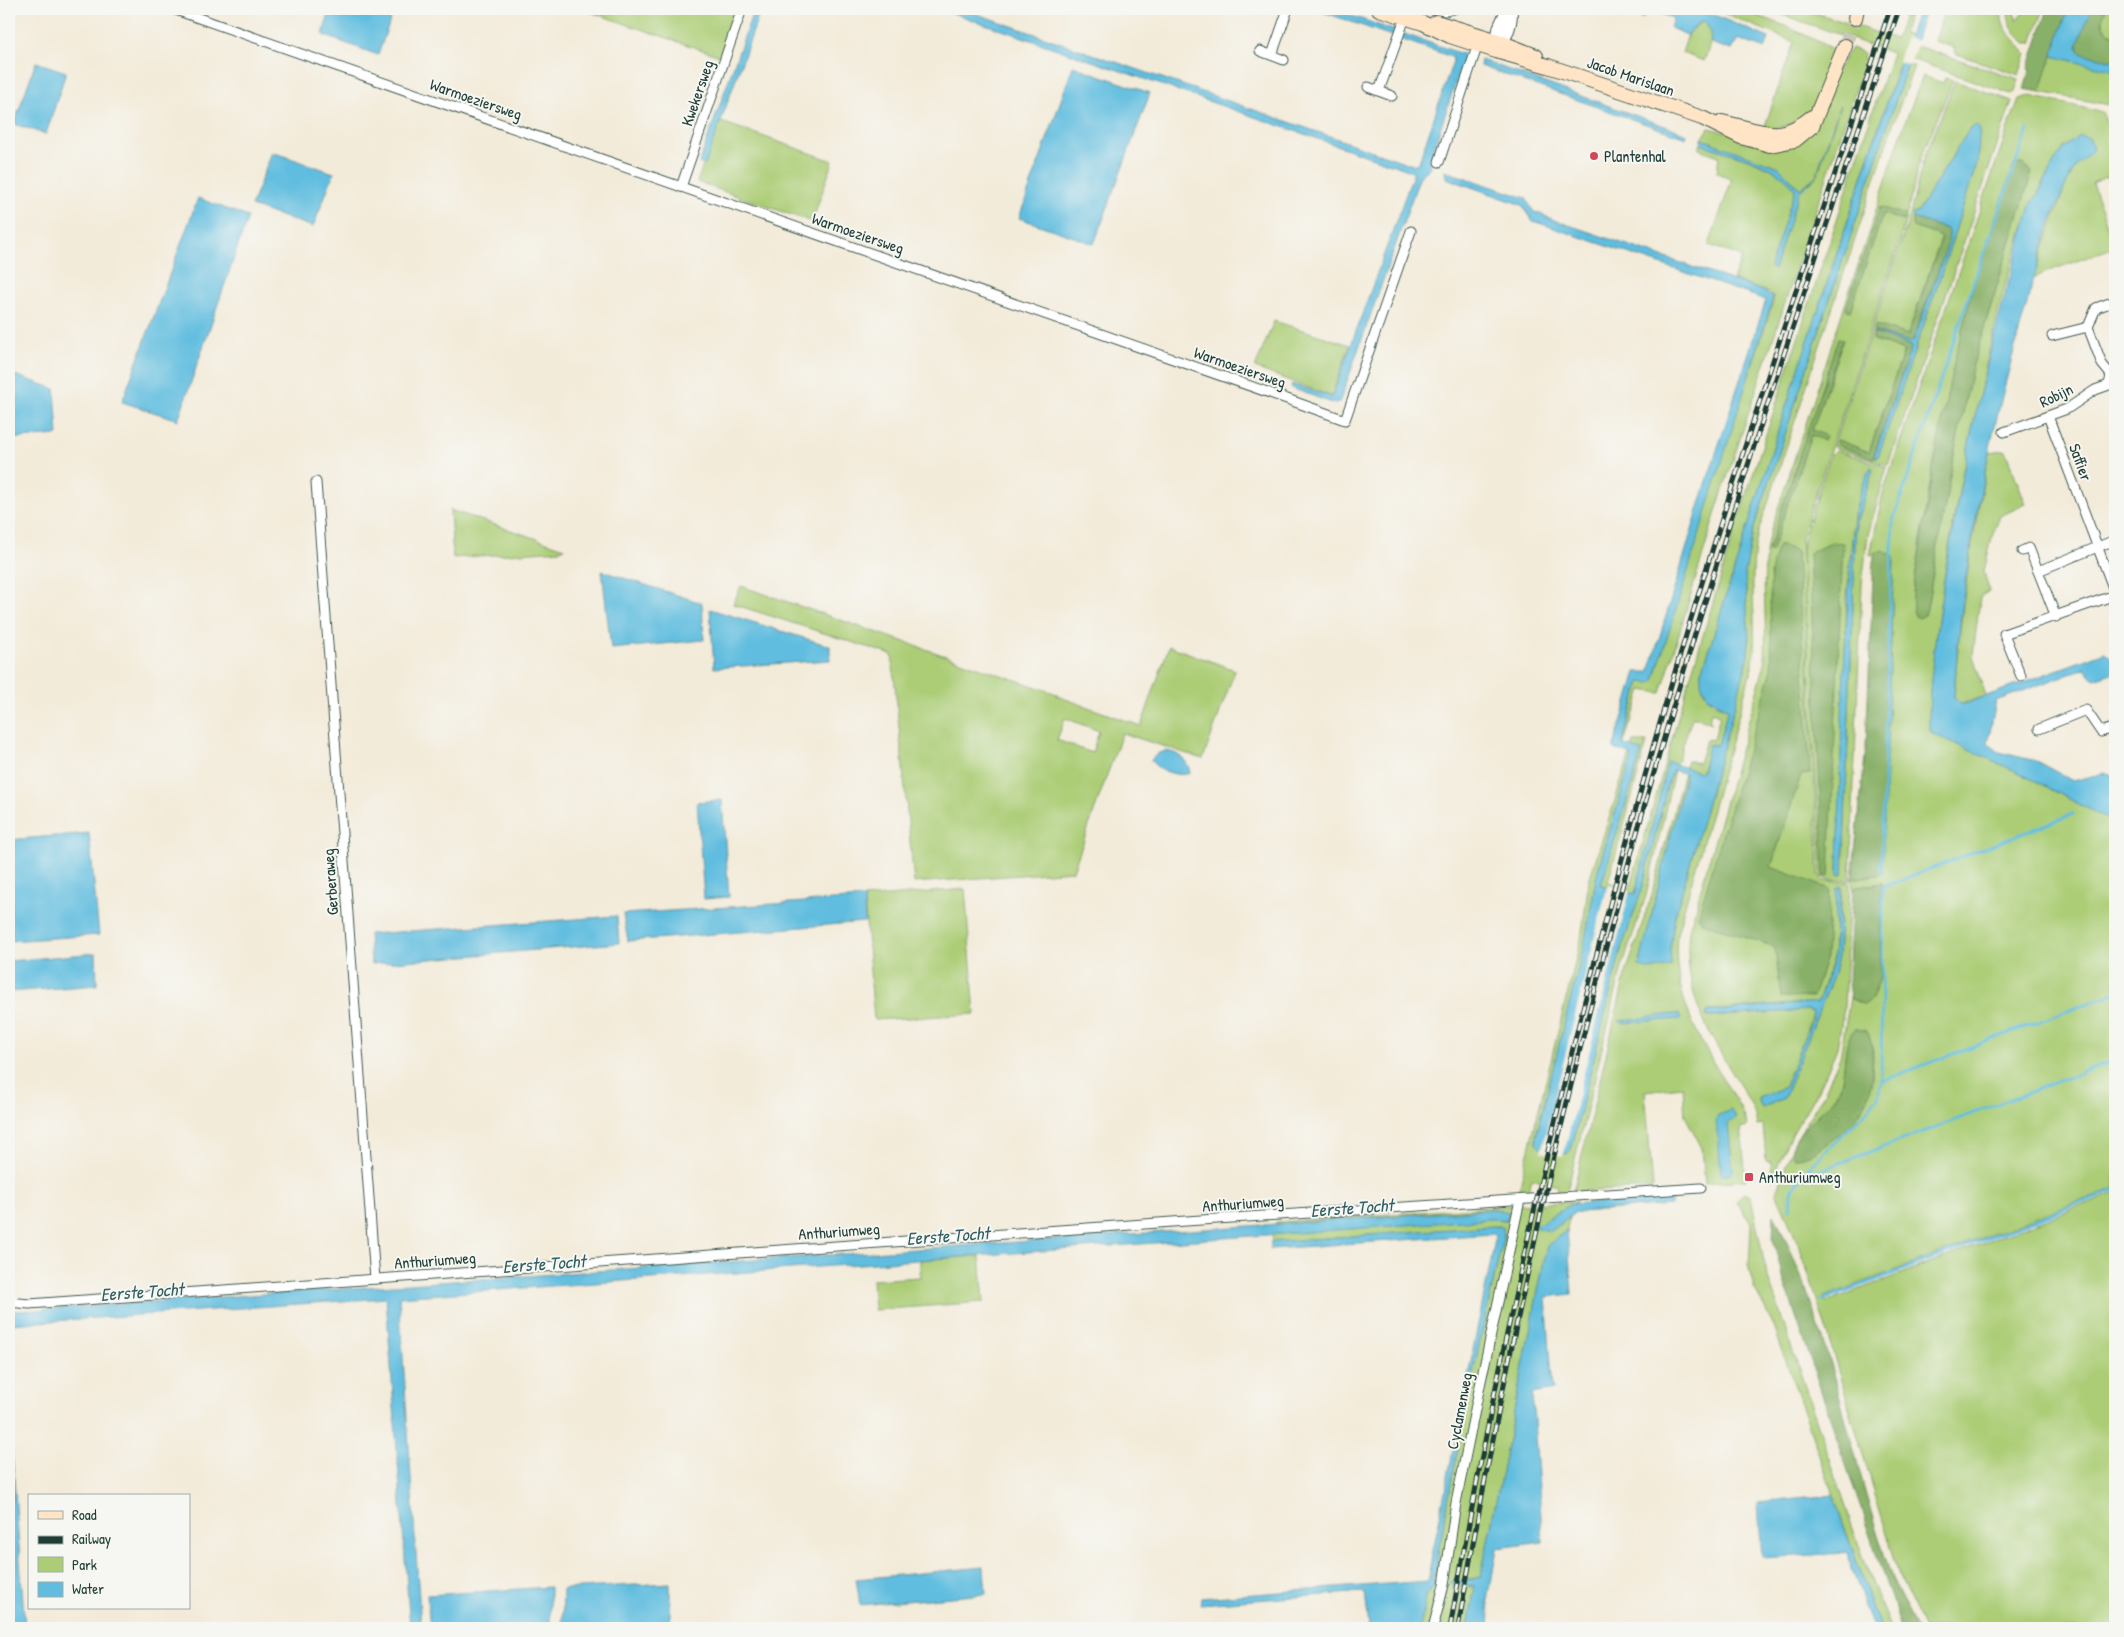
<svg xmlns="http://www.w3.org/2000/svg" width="2124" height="1637" font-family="'Patrick Hand',sans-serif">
<rect width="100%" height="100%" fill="#f6f6f2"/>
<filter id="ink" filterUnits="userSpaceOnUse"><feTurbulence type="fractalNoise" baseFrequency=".02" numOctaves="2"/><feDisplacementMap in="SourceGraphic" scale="10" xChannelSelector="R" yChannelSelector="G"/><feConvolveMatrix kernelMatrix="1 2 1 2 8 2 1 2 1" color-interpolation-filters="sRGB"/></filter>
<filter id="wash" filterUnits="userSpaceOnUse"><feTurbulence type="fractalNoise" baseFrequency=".0096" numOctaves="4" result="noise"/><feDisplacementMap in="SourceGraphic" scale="20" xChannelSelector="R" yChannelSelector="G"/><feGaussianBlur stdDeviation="1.12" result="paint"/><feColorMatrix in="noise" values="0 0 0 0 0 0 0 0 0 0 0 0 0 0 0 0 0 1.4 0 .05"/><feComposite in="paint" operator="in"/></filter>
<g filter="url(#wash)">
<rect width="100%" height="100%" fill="#f3ebd9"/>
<g fill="#accd76" stroke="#668555" fill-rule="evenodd">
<path d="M582 9H734L720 56Z"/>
<path d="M1713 9C1757 9 1800 32 1838 52 1822 92 1814 129 1764 129L1794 42Z"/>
<path d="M1766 9H1804L1896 39 1904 16 1908 17 1911 9 1903 32 1909 35 1907 43 2019 79 2015 92 2011 94 1902 56 1781 422 1701 675 1703 690 1713 703 1728 709 1718 745 1710 744 1701 772 1685 768 1687 760 1699 763 1706 740 1714 739 1720 715 1711 712 1709 721 1712 723 1699 718H1692L1676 765 1668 763 1635 894 1601 885 1642 752 1632 748 1634 742H1647L1608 882 1630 889 1679 714 1741 510 1892 53Z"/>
<path d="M1945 9H2002C1999 31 2016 37 2026 54L2019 75 1954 53 1955 48 1935 41Z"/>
<path d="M2008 9H2015L2016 21 2026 9H2044L2032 43H2026C2014 35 2007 23 2008 9Z"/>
<path d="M2106 9H2115V36C2103 30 2100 21 2106 9Z"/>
<path d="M1704 21C1715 35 1710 46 1704 61L1682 53 1689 31Z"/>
<path d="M1851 48 1864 53 1863 58 1866 59 1718 505 1661 693 1642 690 1623 746 1622 745 1640 682H1653L1654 680 1703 516 1773 302V297L1769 293 1733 280 1742 257 1709 245 1732 179 1717 173 1719 156 1699 149V147L1701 144C1726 153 1787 166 1796 192H1799L1801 189 1779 167 1702 139 1709 128 1789 145Z"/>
<path d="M2052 56 2115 71V106L2040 92Z"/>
<path d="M1908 64 1914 66 1893 124 1758 533C1747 577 1758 620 1753 664L1677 934C1672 989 1694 1031 1722 1077 1730 1091 1740 1105 1746 1120L1747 1127H1741L1746 1180 1705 1183 1702 1148 1685 1116 1683 1087 1645 1091 1653 1188 1573 1192 1625 976 1652 894 1684 772 1685 778 1639 966 1648 970 1671 966 1670 950 1675 916 1747 663 1749 642 1745 573 1753 531Z"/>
<path d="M1923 76 1943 83 1945 78 1953 80 1920 160 1902 234 1801 538 1819 875 1824 881 1850 883 1844 1009 1837 1048 1822 1083 1787 1143 1772 1179 1771 1162 1766 1161 1763 1125 1757 1126C1755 1106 1743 1091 1733 1074 1704 1026 1683 989 1689 931L1764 667C1769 623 1759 580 1769 536L1905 122ZM1838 338 1843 340 1812 431 1826 436 1823 440 1811 435 1774 541 1768 551ZM1770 572 1809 774H1801L1771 867 1781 997 1776 947 1702 922 1771 673 1773 636ZM1842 887 1838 956 1834 974 1784 1098 1763 1108 1758 1098 1785 1087 1813 1013 1808 1010 1707 1017V1011L1818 1002 1833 957 1837 888Z"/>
<path d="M1955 81 2012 101 1888 465 1833 447 1909 219 1923 161ZM1971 127 1977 154V163L1941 275 1877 457 1873 458 1838 441 1869 452 1904 351 1872 339 1876 326 1907 336 1942 236 1913 227V213L1918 211Z"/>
<path d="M2030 96 2102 112 2115 143V173L2092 183 2115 247 2044 273 2033 279 2065 186 2077 164 2093 149 2066 145C2016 213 1993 332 1975 416 1959 486 1946 557 1937 628 1933 661 1929 693 1929 726L1931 733 2018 772 2115 823V1188L1824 1297 1826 1302 2115 1193V1628H1924L1900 1578 1822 1316 1801 1251 1776 1192 1791 1151 1795 1158 1872 1085 1873 1051 1867 1031 1846 1054 1842 1080 1833 1101 1797 1138 1824 1093 1840 1057 1850 998 1861 1004 1880 924 1882 883 1853 888 1852 879 1882 874 1894 557 1883 550 1870 555 1882 497 1891 468 2008 128 2019 99ZM2022 164 2032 171 1973 364 1952 464 1927 608 1915 580 1931 477 1975 279 2014 165Z"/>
<path d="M719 121 833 161 812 222 697 182Z"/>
<path d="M1274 321 1350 345 1331 396 1255 368Z"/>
<path d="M1836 450 1887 467 1868 535 1862 584 1850 881 1830 880 1822 877 1821 872 1802 549 1804 536 1831 454ZM1871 467 1873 469 1856 521 1843 874 1840 875 1838 874 1847 596 1854 515Z"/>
<path d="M2005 450 2026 504 2000 516 1993 534 1984 571 1989 591 1980 597 1973 656 1986 696 1961 704 1954 698C1959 615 1973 534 1989 452Z"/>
<path d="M450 510 565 548 560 550 453 558Z"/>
<path d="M741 586 1057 694V696L1141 726 1169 646 1235 670 1203 759 1122 733 1073 871 914 883 892 655 733 604ZM1065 718 1099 731 1092 753 1057 740Z"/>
<path d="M1630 754 1632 757 1597 873 1584 945 1536 1136V1144L1560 1154H1567L1572 1147 1621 950 1643 886 1670 775 1674 770 1646 896 1622 967 1568 1187 1565 1191 1556 1194 1558 1185 1531 1178 1527 1195 1525 1196 1520 1191 1521 1181 1581 939 1589 880Z"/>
<path d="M965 889 975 1014 874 1020 864 898Z"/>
<path d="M1744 1193 1751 1196 1766 1272 1868 1572 1890 1628H1880L1773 1324 1754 1288 1749 1269 1751 1223 1735 1201Z"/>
<path d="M1577 1201 1544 1220 1553 1229 1569 1217 1567 1230 1547 1246 1481 1576 1476 1578 1451 1581V1585L1475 1587 1468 1628H1420L1426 1596 1435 1584 1433 1580 1468 1395 1504 1234 1501 1226H1497L1271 1242 1273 1234 1498 1218 1506 1220 1501 1210 1494 1209 1275 1224 1276 1222Z"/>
<path d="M980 1256 984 1302 874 1310 872 1280 920 1277V1260Z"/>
</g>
<g fill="#89b067" stroke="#54764e">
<path d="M2048 9H2068L2040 92 2024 89 2030 70 2028 69Z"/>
<path d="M2091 9H2106C2100 21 2103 30 2115 36V61L2082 54 2079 51 2078 41Z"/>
<path d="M2022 164 2032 171 1973 364 1952 464 1927 608 1925 615 1919 618 1915 616C1908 604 1918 564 1920 549 1934 458 1950 368 1975 280 1986 241 2001 203 2014 165Z"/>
<path d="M1880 207 1905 215 1903 221 1883 214 1850 311 1846 309Z"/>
<path d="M1913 218 1947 229 1949 234 1948 244 1912 343 1874 331 1876 325 1908 335 1942 237 1913 227Z"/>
<path d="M1873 333 1909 345 1911 348 1873 458 1837 445 1838 440 1869 452 1904 351 1872 339Z"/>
<path d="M1838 338 1843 339 1812 430 1826 436 1823 440 1811 435 1772 551H1768Z"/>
<path d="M1832 542 1843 543 1829 876H1824L1809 553Z"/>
<path d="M1779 545 1797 551 1810 774 1801 775 1771 867 1830 889 1826 957 1813 997H1781L1775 947 1702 922 1698 916 1771 673C1774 636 1763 575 1779 545Z"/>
<path d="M1883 550 1894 557 1882 874 1852 879 1866 747 1874 553Z"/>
<path d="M1882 883 1880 978 1872 999 1864 1005 1850 998 1848 982 1853 888Z"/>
<path d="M1856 1029 1867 1031C1873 1044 1873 1055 1872 1069 1871 1105 1855 1124 1825 1145 1815 1152 1807 1158 1794 1158L1791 1151C1797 1126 1828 1113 1839 1090 1847 1074 1841 1038 1856 1029Z"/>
<path d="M1774 1215C1832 1330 1850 1460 1893 1580 1899 1596 1909 1612 1916 1628H1901L1783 1278 1773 1239Z"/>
</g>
<g fill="#61bddf" stroke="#407d8a">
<path d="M330 9H394L378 55 323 35Z"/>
<path d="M754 9H761L705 165 699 163Z"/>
<path d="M941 9H963L1413 165 1419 162 1453 61 1452 57 1314 9H1332L1465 55 1429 162 1430 168 1420 176 1340 401 1335 404 1291 388 1292 384 1332 397 1414 172Z"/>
<path d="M1616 9H1700L1769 38 1765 49 1738 39 1731 50 1711 43 1710 30 1704 21 1694 26 1687 35 1670 28 1673 18 1649 10 1643 18Z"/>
<path d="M1918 9H1926L1753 531 1745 573 1749 642 1747 663 1675 916 1670 950 1671 966 1648 970 1639 966 1685 776 1684 773 1673 770 1668 783 1643 886 1621 950 1571 1150C1564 1159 1543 1152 1536 1144V1136L1584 945 1597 873 1632 757 1630 754 1614 749V746L1636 672H1649L1706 484 1766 300 1533 221 1522 205 1446 178 1445 171 1526 198 1533 211 1554 220 1763 291 1773 298 1654 680 1651 683 1640 682 1622 744 1642 751 1601 885 1635 894 1668 762 1700 772 1703 769 1708 745H1718L1728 709 1708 698 1701 683V675L1781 422Z"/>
<path d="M2068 9H2091L2077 47 2082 54 2115 61V71L2052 56Z"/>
<path d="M1481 60 1687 134 1686 138 1480 66Z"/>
<path d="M36 62 66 72 46 134 14 124Z"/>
<path d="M1073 66 1150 93 1094 244 1019 218Z"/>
<path d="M1840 105 1817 176 1799 192 1774 270 1770 267 1795 190C1780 163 1729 154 1701 144L1702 139 1779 167 1800 189 1816 176Z"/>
<path d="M1976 125 1980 129 1977 163 1941 275 1878 457 1874 456 1911 348 1909 345 1873 332 1909 342 1914 340 1948 244 1949 234 1947 229 1913 218V213L1918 211 1969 130Z"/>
<path d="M2080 136 2089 138 2093 149C2085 159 2076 164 2071 175 2050 213 2037 268 2025 311 1989 436 1961 567 1954 698L1961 704H1965L2105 652 2115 661V672L2094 679 2085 668 1996 701 1988 743 1999 752 2036 761 2073 781 2104 773 2115 777V823L2018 772 1931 733 1929 726C1929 669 1939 613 1948 557 1967 437 1996 319 2032 203 2050 178 2051 154 2080 136Z"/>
<path d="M272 152 334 173 313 227 251 206Z"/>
<path d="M198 198 248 217 178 420 122 402Z"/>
<path d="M9 373 55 389 58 435 9 439Z"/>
<path d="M1871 467 1873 469 1856 524 1843 874 1840 875 1838 874C1840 774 1842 673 1850 574 1853 537 1852 500 1871 467Z"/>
<path d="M602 571 702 603 704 640 611 649Z"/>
<path d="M710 609 830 646V660L714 668Z"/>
<path d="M1165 751C1177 751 1189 761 1190 773 1179 778 1156 770 1151 760L1157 754Z"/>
<path d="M722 800 729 897 704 899 697 802Z"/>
<path d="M89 833 99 935 9 941V840Z"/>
<path d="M1841 886 1838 956 1834 974 1784 1098 1762 1108 1758 1098 1785 1087 1812 1019 1813 1012 1808 1010 1707 1017 1706 1012 1818 1002 1833 961 1837 888Z"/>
<path d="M864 898 865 922 628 941 623 914Z"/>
<path d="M617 916 619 943 371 964 369 934Z"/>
<path d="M96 953 97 985 9 992V961Z"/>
<path d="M1674 1014H1679L1681 1019 1623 1023 1619 1021Z"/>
<path d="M1731 1110 1736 1118 1728 1123 1733 1171 1729 1174H1721L1716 1120 1718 1115Z"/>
<path d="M1668 1198 1672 1200 1671 1205 1580 1212 1573 1214 1550 1231 1534 1227 1571 1204Z"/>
<path d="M1494 1209 1509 1212 1506 1220 1490 1219 399 1297 421 1628H410L386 1298 9 1324V1310L19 1311Z"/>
<path d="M1493 1226 1503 1227 1504 1234 1468 1395 1433 1580 1435 1584 1426 1596 1420 1628H1369L1365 1592 1200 1604 1201 1598 1427 1581 1496 1235 1492 1234 1270 1249 1271 1242Z"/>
<path d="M1567 1230 1572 1294 1546 1297 1553 1390 1532 1394 1543 1542 1497 1548 1488 1601 1490 1628H1468L1475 1586 1449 1584 1451 1581 1474 1579 1481 1576 1547 1246Z"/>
<path d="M9 1411 25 1628H11L9 1596Z"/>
<path d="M1833 1495 1880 1628H1873L1847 1555 1844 1553 1762 1558 1758 1503Z"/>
<path d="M984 1567 986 1594 860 1605 856 1579Z"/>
<path d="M670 1583V1624L562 1628 563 1589Z"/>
<path d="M550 1587V1628H430L427 1595Z"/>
</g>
<g fill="#f3ebd9">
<path d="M1906 37 1918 41 1910 65 1898 61Z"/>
<path d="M1608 884 1630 890 1563 1157 1559 1156 1541 1152Z"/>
</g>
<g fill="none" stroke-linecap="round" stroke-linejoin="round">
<g stroke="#61bddf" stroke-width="3">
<path d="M1881 873 1893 521 1975 278 2028 130"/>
<path d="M1881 1081 2115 993"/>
<path d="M1809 1167 1813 1171H1819L2115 1060"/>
<path d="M1790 1209 1791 1191 1809 1167 1862 1116 1878 1097 1881 1081 1883 887 2073 814"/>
<path d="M1822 1300 2115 1190"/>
</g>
</g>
</g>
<g filter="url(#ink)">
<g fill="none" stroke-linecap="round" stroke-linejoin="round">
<path stroke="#c9c8b8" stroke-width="14" stroke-dasharray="14 7" stroke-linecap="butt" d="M1845 46 1855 18"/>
<defs>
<g id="minor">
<path d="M173 9 1287 399 1345 420 1411 231"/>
<path d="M1433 9 1445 11 1454 9"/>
<path d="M1260 51 1284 60"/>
<path d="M1272 55 1288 9"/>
<path d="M1368 87 1392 96"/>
<path d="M1379 91 1405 18"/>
<path d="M1439 162 1479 41"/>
<path d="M681 187 742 9"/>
<path d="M2088 327 2102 364 2111 375"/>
<path d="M2052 336 2088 327 2096 308 2115 301"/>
<path d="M2048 416 2115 593"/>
<path d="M2004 432 2067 409 2095 390 2109 385 2111 375 2115 373"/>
<path d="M316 482 375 1279"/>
<path d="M2022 551 2029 548 2038 571 2115 540"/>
<path d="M2038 571 2056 617"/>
<path d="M2021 676 2004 634 2115 595"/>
<path d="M2039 729 2086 710 2101 732 2115 727"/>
<path d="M9 1302 29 1304 1186 1221 1701 1188"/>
<path d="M1433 1628 1444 1585 1456 1503 1478 1395 1520 1200"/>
</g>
<g id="tertiary">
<path d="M1495 47 1499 27 1507 9"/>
<path d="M1498 48C1507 39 1513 21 1511 9"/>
</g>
<g id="secondary">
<path d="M1379 9 1423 23 1450 36 1496 51 1548 66 1702 118 1741 137 1770 145 1795 140 1812 126 1845 46"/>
<path d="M1855 18 1857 9"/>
<path d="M1436 22 1495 40 1536 56"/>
<path d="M1722 122C1760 130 1778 145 1812 117"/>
</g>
</defs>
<use href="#minor" stroke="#3f574d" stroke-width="11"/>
<use href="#tertiary" stroke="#3f574d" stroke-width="13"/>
<use href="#secondary" stroke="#3f574d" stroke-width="16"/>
<use href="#minor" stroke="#fff" stroke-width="9"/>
<use href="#tertiary" stroke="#fff" stroke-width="11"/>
<use href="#secondary" stroke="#ffe4c6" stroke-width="14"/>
<defs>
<g id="rail">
<path d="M1450 1628C1502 1329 1572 1032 1655 740 1726 494 1809 252 1890 9"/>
<path d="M1458 1628C1514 1304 1590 982 1685 667 1752 446 1825 228 1899 9"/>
</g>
</defs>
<use href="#rail" stroke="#1f3d34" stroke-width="5"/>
<use href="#rail" stroke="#f6f6f2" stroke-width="3" stroke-dasharray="9" stroke-linecap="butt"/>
</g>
</g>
<g fill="#d1495b" stroke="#f6f6f2" stroke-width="2">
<circle cx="1594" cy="156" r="5"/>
<rect x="1744" y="1172" width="10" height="10" rx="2.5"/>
</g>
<g text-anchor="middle" stroke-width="4" stroke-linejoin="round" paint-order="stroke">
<g font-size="16" fill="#1f3d34" stroke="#f6f6f2">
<text transform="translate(1631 76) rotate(19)" y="6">Jacob Marislaan</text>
<text transform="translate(697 93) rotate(-71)" y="6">Kwekersweg</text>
<text transform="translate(476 99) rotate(19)" y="6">Warmoeziersweg</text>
<text transform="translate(858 233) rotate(19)" y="6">Warmoeziersweg</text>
<text transform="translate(1240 367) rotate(19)" y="6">Warmoeziersweg</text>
<text transform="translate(2056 395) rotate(-26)" y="6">Robijn</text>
<text transform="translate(2081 462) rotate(70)" y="6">Saffier</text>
<text transform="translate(330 882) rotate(-94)" y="6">Gerberaweg</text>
<text transform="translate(1243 1203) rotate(-4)" y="6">Anthuriumweg</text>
<text transform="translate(839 1231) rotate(-4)" y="6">Anthuriumweg</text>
<text transform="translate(435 1260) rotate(-4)" y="6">Anthuriumweg</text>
<text transform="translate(1459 1411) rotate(-79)" y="6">Cyclamenweg</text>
</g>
<g font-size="16" fill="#1f3d34" stroke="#f6f6f2" text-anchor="start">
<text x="1604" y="162">Plantenhal</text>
<text x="1759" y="1183">Anthuriumweg</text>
</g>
<g font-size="18" font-style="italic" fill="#305d5f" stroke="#f6f6f2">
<text transform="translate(1352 1208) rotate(-4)" y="6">Eerste Tocht</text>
<text transform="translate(948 1236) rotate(-4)" y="6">Eerste Tocht</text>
<text transform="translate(544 1264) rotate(-4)" y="6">Eerste Tocht</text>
<text transform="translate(142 1292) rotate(-4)" y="6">Eerste Tocht</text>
</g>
</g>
<rect width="2124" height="1637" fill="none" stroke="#f6f6f2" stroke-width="30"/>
<rect x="28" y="1494" width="162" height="115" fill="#f6f6f2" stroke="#a0aca6"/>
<rect x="38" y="1511" width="25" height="8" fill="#ffe4c6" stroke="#a0aca6"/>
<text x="72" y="1520" font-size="15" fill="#1f3d34">Road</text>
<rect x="38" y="1536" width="25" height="8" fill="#1f3d34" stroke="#a0aca6"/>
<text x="72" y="1544" font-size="15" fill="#1f3d34">Railway</text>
<rect x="38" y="1557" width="25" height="15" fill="#accd76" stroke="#a0aca6"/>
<text x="72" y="1570" font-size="15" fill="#1f3d34">Park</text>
<rect x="38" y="1582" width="25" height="15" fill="#61bddf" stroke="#a0aca6"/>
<text x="72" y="1594" font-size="15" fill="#1f3d34">Water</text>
</svg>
